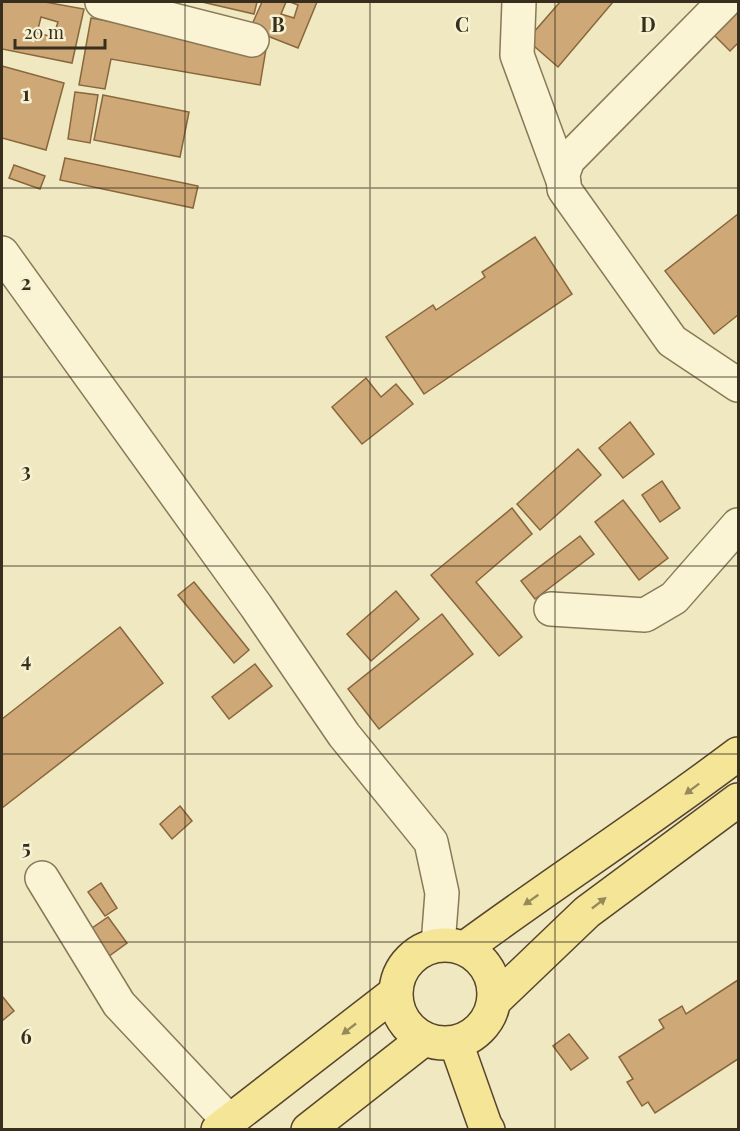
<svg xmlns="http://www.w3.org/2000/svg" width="740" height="1131" font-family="'Playfair Display',serif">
<rect width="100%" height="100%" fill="#efe8c1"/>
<g fill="#cea876" stroke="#89673d" stroke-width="1.5" fill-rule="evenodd">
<path d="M2 2H45L84 9 72 63 2 49ZM41 17 58 22 53 37 37 33Z"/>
<path d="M202 2H257L254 14Z"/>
<path d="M262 2H286L281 14 294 18 298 5 290 2H317L298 48 250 29Z"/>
<path d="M560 2H613L558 67 527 40Z"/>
<path d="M738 10V43L730 51 714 35Z"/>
<path d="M91 18 266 49 260 85 111 59 105 89 79 85Z"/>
<path d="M2 66 64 83 46 150 2 138Z"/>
<path d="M75 92 98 95 90 143 68 139Z"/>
<path d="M103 95 189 112 180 157 94 140Z"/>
<path d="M65 158 198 186 193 208 60 180Z"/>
<path d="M14 165 45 176 40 189 9 178Z"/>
<path d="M738 214V315L714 334 665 271Z"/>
<path d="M535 237 572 294 424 394 386 337 433 305 436 310 485 277 482 272Z"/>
<path d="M366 378 381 397 396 384 413 404 362 444 332 407Z"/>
<path d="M630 422 654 454 623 478 599 448Z"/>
<path d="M578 449 601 475 540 530 517 504Z"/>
<path d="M662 481 680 508 660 522 642 495Z"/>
<path d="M623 500 668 558 639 580 595 522Z"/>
<path d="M512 508 532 534 476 582 522 637 499 656 431 575Z"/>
<path d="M580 536 594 554 535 599 521 581Z"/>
<path d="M194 582 249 650 234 663 178 595Z"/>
<path d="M396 591 419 619 371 661 347 634Z"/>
<path d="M442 614 473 654 379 729 348 689Z"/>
<path d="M120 627 163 683 2 808V719Z"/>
<path d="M255 664 272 686 229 719 212 697Z"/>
<path d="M180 806 192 821 172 839 160 824Z"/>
<path d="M101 883 117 908 105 916 88 892Z"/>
<path d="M108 917 127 943 101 962 82 935Z"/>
<path d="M738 980V1059L655 1113 648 1102 642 1106 627 1082 633 1079 619 1057 664 1028 659 1020 682 1006 686 1014Z"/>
<path d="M2 996 14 1011 2 1021Z"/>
<path d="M569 1034 588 1058 571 1070 553 1046Z"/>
</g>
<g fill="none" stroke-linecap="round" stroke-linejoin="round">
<defs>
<g id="minor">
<path d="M102 2 252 40"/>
<path d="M519 2 517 55 564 183"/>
<path d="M724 2 568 160 563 174 564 189 672 341 738 385"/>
<path d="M2 253 256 606 344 735 431 842 442 893 438 945"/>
<path d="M551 609 645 615 674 598 738 525"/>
<path d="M42 878 119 1004 229 1121"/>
</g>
<g id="major">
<circle cx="445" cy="994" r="49"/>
<path d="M465 948C555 882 649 821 738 754"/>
<path d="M495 1000 587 912 738 800"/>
<path d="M456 1043 485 1125 488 1130"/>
<path d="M218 1130 395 993"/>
<path d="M308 1130 424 1039"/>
</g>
</defs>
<use href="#minor" stroke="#897958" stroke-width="36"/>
<use href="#major" stroke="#57462d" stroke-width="36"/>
<use href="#minor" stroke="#faf4d4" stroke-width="33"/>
<use href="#major" stroke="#f4e597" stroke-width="33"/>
</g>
<defs><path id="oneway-solid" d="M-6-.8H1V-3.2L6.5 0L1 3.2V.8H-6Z" transform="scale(1.5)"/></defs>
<g fill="#968a5a">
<use href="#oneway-solid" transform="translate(692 789) rotate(143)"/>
<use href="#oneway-solid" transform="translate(531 900) rotate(145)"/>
<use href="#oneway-solid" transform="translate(599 903) rotate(-38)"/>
<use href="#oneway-solid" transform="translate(349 1029) rotate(142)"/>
</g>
<path fill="none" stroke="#382e1d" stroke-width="1.5" stroke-opacity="0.55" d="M185 2V1130M370 2V1130M555 2V1130M2 188H738M2 377H738M2 566H738M2 754H738M2 942H738"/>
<g font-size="20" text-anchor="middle" font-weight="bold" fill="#382e1d" stroke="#f6f1d1" stroke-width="5" stroke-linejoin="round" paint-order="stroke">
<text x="278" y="32">B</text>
<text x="462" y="32">C</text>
<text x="648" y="32">D</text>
<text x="26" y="101">1</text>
<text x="26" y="290">2</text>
<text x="26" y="478">3</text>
<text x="26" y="667">4</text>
<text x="26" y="855">5</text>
<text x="26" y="1044">6</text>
</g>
<rect width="740" height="1131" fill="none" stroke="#382e1d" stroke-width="6"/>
<path d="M15 39v9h90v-9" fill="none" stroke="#382e1d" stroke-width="3"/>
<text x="24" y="39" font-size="18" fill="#382e1d" stroke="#f6f1d1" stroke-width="4.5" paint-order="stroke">20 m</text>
</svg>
